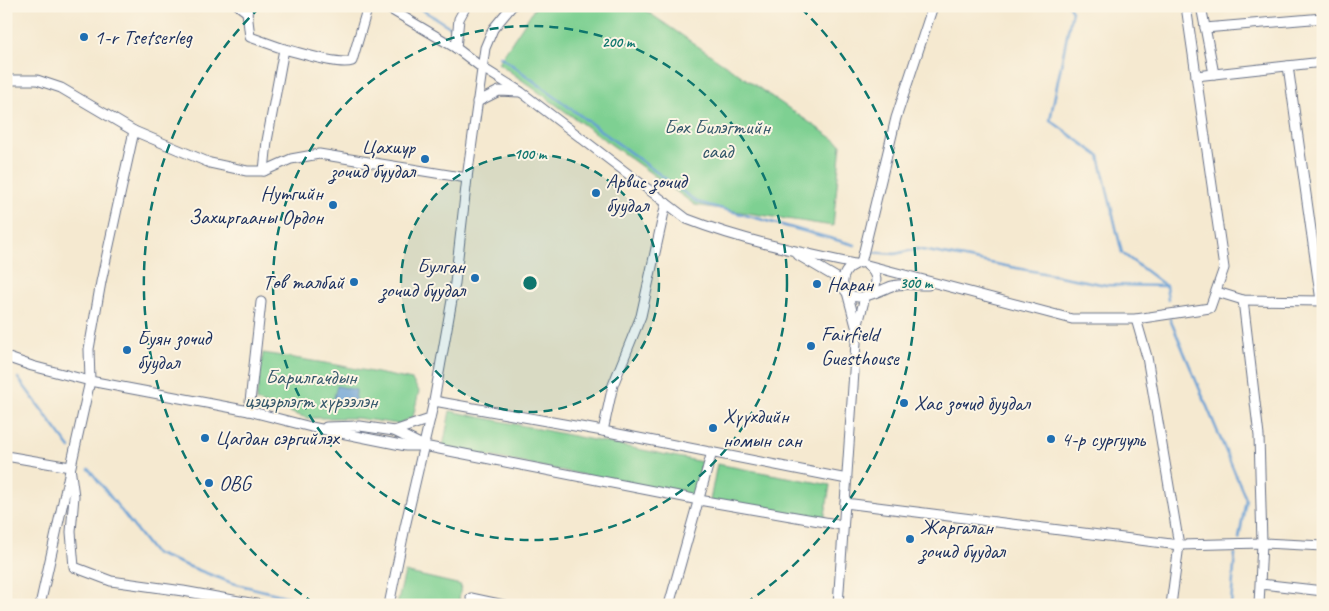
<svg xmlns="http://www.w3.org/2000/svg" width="1329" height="611" font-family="Caveat,sans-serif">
<rect width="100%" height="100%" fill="#fcf5e5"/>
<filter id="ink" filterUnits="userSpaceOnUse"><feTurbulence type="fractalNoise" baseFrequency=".02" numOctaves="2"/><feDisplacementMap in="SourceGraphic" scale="10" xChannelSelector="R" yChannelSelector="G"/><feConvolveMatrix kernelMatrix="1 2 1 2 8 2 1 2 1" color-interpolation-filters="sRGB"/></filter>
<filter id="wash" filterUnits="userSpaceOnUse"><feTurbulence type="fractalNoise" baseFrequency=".0096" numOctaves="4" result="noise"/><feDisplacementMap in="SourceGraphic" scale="20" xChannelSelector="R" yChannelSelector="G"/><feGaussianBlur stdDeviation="1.12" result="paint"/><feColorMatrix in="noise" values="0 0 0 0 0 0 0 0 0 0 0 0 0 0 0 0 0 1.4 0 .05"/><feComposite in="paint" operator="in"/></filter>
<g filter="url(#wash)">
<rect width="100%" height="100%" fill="#f5e9d0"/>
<g fill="#7ed092" stroke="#4c8078">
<path d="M536 6H639L841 144 833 226 695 205 498 63Z"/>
<path d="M263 353 337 365 412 380 419 391 413 417 398 424 357 418H307L256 401Z"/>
<path d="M450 411 702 462 695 497 443 447Z"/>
<path d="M717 464 830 485 824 521 710 501Z"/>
<path d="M405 572 461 585 459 600 483 605H397Z"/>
</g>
<path fill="#659ed4" stroke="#406699" d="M337 386 356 390 355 408 332 405Z"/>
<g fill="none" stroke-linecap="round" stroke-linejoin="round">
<g stroke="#659ed4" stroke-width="2.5">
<path d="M416 6 450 27"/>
<path d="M1069 6 1072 11 1050 120 1099 156 1122 253 1166 286"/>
<path d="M500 56 697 202 855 245"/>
<path d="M871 252 895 254 917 249 1106 285 1166 286 1168 300"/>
<path d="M1170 319 1246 499 1239 539"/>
<path d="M18 378 70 448"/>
<path d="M89 469 154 553 232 583 322 605"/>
<path d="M1231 605 1235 554"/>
</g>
</g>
</g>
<g filter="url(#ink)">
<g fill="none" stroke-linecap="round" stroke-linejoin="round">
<defs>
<g id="minor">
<path d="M239 6 247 12"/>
<path d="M250 6 247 12 250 37 284 49"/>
<path d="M385 6 456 48 481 67 521 92 687 219C741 240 798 252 854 264"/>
<path d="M1201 6 1214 74"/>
<path d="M1205 28 1323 18"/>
<path d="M456 48 459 19 466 6"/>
<path d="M1288 66 1321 301"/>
<path d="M1196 76 1323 62"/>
<path d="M6 80H37L61 88 134 131 210 163 247 171H264L291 159 319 154 467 178"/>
<path d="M477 102 499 91 520 92"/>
<path d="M264 171 267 141 284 49C298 52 339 66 352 61L368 6"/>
<path d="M798 255 837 278 843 286"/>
<path d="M861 263 896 118 933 6"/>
<path d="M856 264C838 271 838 296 858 297 867 298 883 289 892 286 902 283 916 285 928 285"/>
<path d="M867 265 1072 319H1136L1210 308 1224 268 1186 6"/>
<path d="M868 266C878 274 878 284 871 293"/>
<path d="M847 292 856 326"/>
<path d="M1217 292 1243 300 1323 301"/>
<path d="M1243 300 1259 436 1262 543 1259 605"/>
<path d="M1136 319 1147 357 1179 545 1171 605"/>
<path d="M6 357 32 366 90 381 249 411 311 427 406 446H424L699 500 842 525"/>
<path d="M434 401 603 431 847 479"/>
<path d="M249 411 261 302"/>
<path d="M326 427 360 426 394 431 422 445"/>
<path d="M394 431 430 419"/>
<path d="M603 431 613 385 641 316 666 203"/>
<path d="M6 456 70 467 74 496 71 532 74 567 111 581 183 591 261 605"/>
<path d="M845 503 1179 545 1262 543 1323 546"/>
<path d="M1261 584 1323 591"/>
<path d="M471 598 504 605"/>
<path d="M40 605 90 381 89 349 101 282 134 131"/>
<path d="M389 605 405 527 434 401 455 283 467 178 485 48 493 29 512 6"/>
<path d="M669 605 712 452"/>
<path d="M838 605 857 328 865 297"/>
</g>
</defs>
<use href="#minor" stroke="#677086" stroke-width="11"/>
<use href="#minor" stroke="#fff" stroke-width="9"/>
</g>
</g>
<circle cx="530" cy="283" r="129" fill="#0f766e" fill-opacity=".12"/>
<g fill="none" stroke="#0f766e" stroke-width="2.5" stroke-dasharray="9 6">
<circle cx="530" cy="283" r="129"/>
<circle cx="530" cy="283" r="257"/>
<path d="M314 603A386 386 0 0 1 259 8M801 8A386 386 0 0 1 746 603"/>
</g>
<g fill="#1f6fb2" stroke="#fcf5e5" stroke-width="2">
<circle cx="84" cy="37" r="5"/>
<circle cx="425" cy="159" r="5"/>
<circle cx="596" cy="193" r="5"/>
<circle cx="333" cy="205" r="5"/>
<circle cx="475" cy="278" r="5"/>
<circle cx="354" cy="282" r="5"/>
<circle cx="817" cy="284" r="5"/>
<circle cx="811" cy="346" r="5"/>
<circle cx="127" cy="350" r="5"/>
<circle cx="904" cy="403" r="5"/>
<circle cx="713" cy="428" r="5"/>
<circle cx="205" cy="438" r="5"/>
<circle cx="1051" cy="439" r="5"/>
<circle cx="209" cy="483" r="5"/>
<circle cx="910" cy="539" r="5"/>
</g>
<g text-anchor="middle" stroke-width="4" stroke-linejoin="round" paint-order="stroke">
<g font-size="21" fill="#1b2f5e" stroke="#fcf5e5" text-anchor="start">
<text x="94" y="44">1-r Tsetserleg</text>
<text x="415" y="154" text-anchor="end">Цахиур<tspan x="415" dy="24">зочид буудал</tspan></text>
<text x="606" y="188">Арвис зочид<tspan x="606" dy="24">буудал</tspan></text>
<text x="323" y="200" text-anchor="end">Нутгийн<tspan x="323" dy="24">Захиргааны Ордон</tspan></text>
<text x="465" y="273" text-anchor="end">Булган<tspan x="465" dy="24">зочид буудал</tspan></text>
<text x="344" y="289" text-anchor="end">Төв талбай</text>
<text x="827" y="291">Наран</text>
<text x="821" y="341">Fairfield<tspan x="821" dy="24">Guesthouse</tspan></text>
<text x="137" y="345">Буян зочид<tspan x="137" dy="24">буудал</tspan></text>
<text x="914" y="410">Хас зочид буудал</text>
<text x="723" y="423">Хүүхдийн<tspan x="723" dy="24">номын сан</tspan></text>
<text x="215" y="445">Цагдан сэргийлэх</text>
<text x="1061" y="446">4-р сургууль</text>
<text x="219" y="490">OBG</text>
<text x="920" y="534">Жаргалан<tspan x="920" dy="24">зочид буудал</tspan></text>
</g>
<g font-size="21" fill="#34576b" stroke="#fcf5e5">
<text x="717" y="134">Бөх Билэгтийн<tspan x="717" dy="24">саад</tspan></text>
<text x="311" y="384">Барилгачдын<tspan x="311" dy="24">цэцэрлэгт хүрээлэн</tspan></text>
</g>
</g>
<circle cx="530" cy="283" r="8" fill="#0f766e" stroke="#fcf5e5" stroke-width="2.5"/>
<g font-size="15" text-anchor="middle" font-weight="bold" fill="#0f766e" stroke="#fcf5e5" stroke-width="4" stroke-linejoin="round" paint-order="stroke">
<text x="618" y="47">200 m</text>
<text x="530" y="159">100 m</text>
<text x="916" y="288">300 m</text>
</g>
<rect width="1329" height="611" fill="none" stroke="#fcf5e5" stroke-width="25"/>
</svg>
